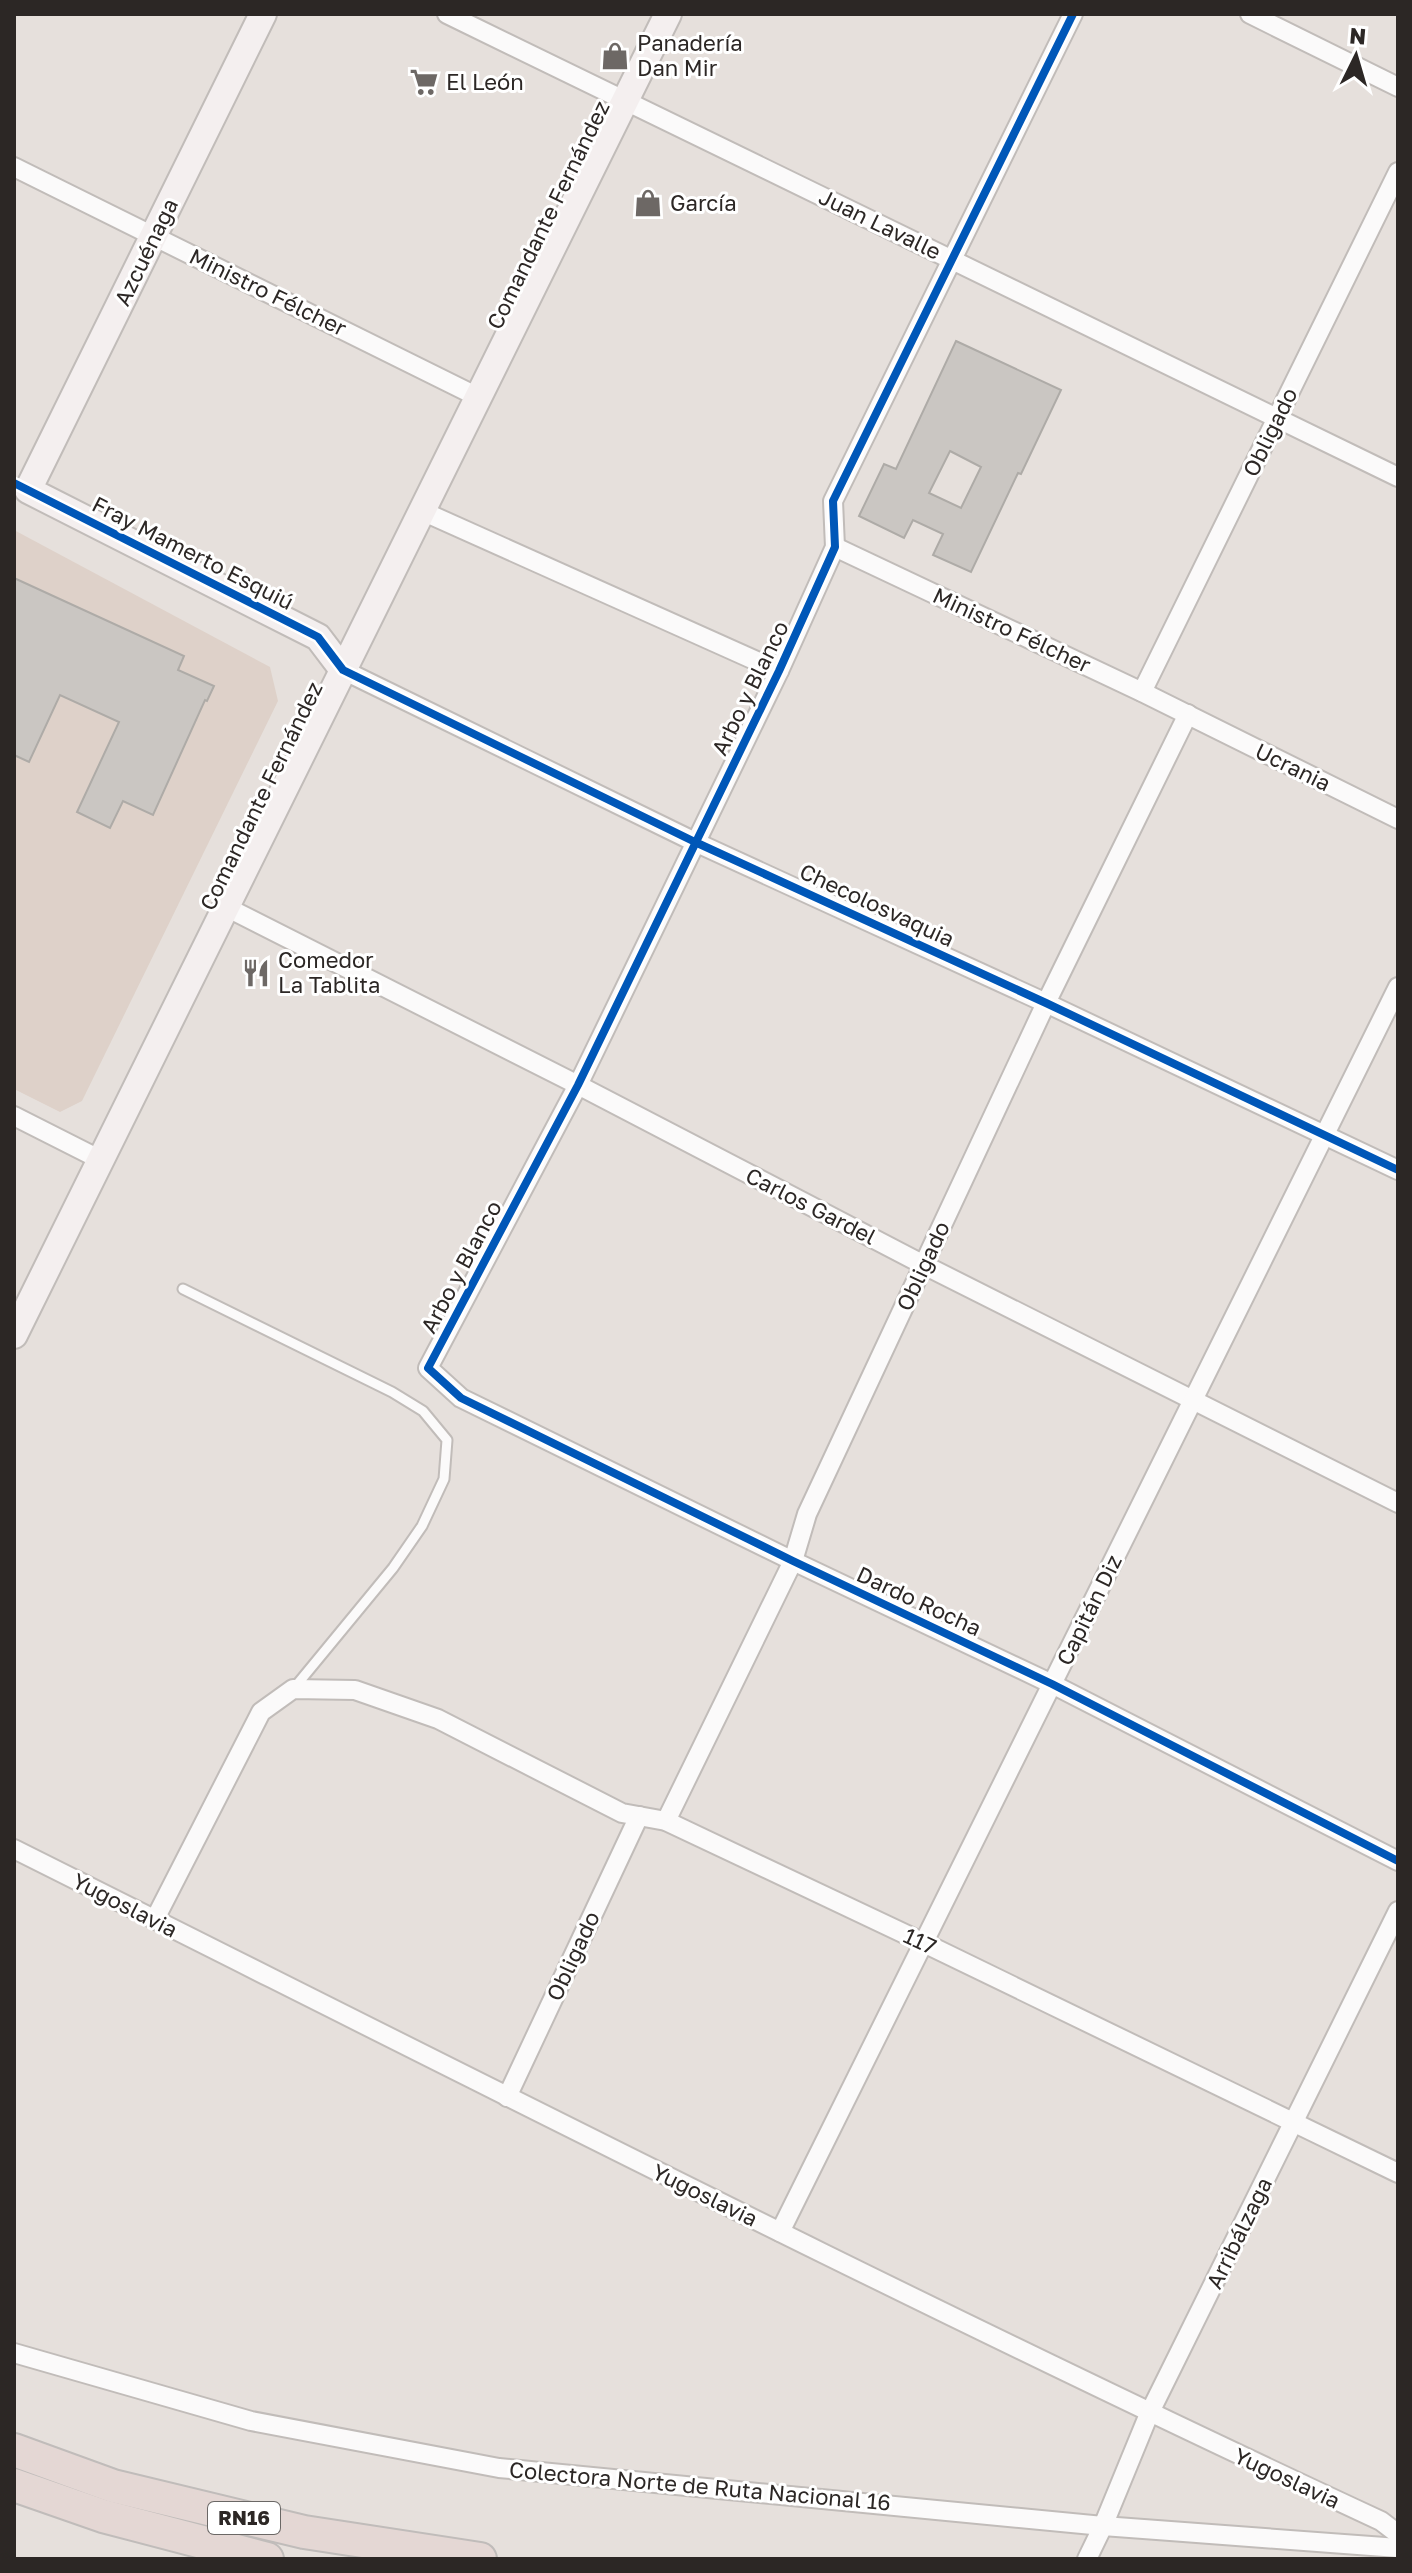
<svg xmlns="http://www.w3.org/2000/svg" width="1412" height="2573" font-family="'Golos Text',sans-serif">
<rect width="100%" height="100%" fill="#e6e0dc"/>
<path fill="#ded1c9" d="M14 530 270 667 278 701 82 1101 60 1112 14 1089Z"/>
<g fill="#cac6c2" stroke="#aeaba7" stroke-width="2" fill-rule="evenodd">
<path d="M956 341 1061 390 1021 474 1018 473 971 572 933 555 943 534 913 520 904 538 859 516 884 464 896 469ZM950 451 981 467 961 508 929 493Z"/>
<path d="M14 578 184 656 178 670 214 686 207 701 205 700 153 815 123 801 110 828 77 812 119 722 60 695 29 762 14 755Z"/>
</g>
<g fill="none" stroke-linecap="round" stroke-linejoin="round">
<defs>
<path id="lane" d="M183 1289 392 1392 423 1411 447 1440 444 1479 422 1526 393 1568 295 1687"/>
<g id="street">
<path d="M447 14 1398 477"/>
<path d="M1073 14 833 501 835 547 779 671 578 1085 428 1368 461 1398 793 1561 1052 1684 1398 1861"/>
<path d="M1250 14 1398 87"/>
<path d="M14 167 478 397"/>
<path d="M422 511 779 671"/>
<path d="M835 547 1142 692 1398 819"/>
<path d="M343 670 695 842 1046 1003 1398 1170"/>
<path d="M1142 692 1398 172"/>
<path d="M226 907 578 1085 924 1265 1398 1503"/>
<path d="M14 1116 101 1160"/>
<path d="M666 1821 793 1561 807 1514 1046 1003 1188 714"/>
<path d="M14 1849C468 2076 920 2307 1381 2521L1398 2534"/>
<path d="M155 1919 261 1712 293 1689 355 1690 438 1719 622 1813 666 1821 924 1943 1398 2173"/>
<path d="M507 2097 639 1816"/>
<path d="M780 2232 1398 987"/>
<path d="M14 2353 251 2421 499 2468 1103 2526 1398 2548"/>
<path d="M1087 2559 1103 2526 1149 2414 1398 1911"/>
</g>
<g id="secondary">
<path d="M263 14 28 490 318 637 343 670"/>
<path d="M14 1335 668 14"/>
</g>
<g id="highway">
<path d="M14 2450 113 2486 304 2532 480 2559"/>
<path d="M14 2485 103 2516 267 2559"/>
</g>
</defs>
<use href="#lane" stroke="#c1bcb9" stroke-width="13"/>
<use href="#street" stroke="#c1bcb9" stroke-width="22"/>
<use href="#secondary" stroke="#c1bcb9" stroke-width="30"/>
<use href="#highway" stroke="#c0bcba" stroke-width="36"/>
<use href="#lane" stroke="#fbfafa" stroke-width="9"/>
<use href="#street" stroke="#fbfafa" stroke-width="18"/>
<use href="#secondary" stroke="#f4efef" stroke-width="26"/>
<use href="#highway" stroke="#e4d7d4" stroke-width="32"/>
<defs>
<g id="cycleway">
<path d="M1073 14 833 501 835 547 779 671 578 1085 428 1368 461 1398 793 1561 1052 1684 1398 1861"/>
<path d="M14 483 318 637 343 670 695 842 1046 1003 1398 1170"/>
</g>
</defs>
<use href="#cycleway" stroke="#fff" stroke-width="13"/>
<use href="#cycleway" stroke="#0057b8" stroke-width="8"/>
</g>
<defs>
<symbol id="shop-bare" viewBox="-9 -9 18 18"><path d="M-5-2.5h2.3a2.7 3.5 0 0 1 5.4 0H5L5.5 6h-11ZM-1.5-2.5h3a1.5 2.3 0 0 0-3 0Z" fill="#6d6865" stroke="#fff" stroke-width="2.5" paint-order="stroke"/></symbol>
<symbol id="supermarket-bare" viewBox="-9 -9 18 18"><path d="M-6-5.5h2.5l.6 2H6L4.5 2H-2.5L-4.4-4H-6ZM-1.5 3.2a1.3 1.3 0 1 0 .1 0ZM3 3.2a1.3 1.3 0 1 0 .1 0Z" fill="#6d6865" stroke="#fff" stroke-width="2.5" paint-order="stroke"/></symbol>
<symbol id="restaurant-bare" viewBox="-9 -9 18 18"><path d="M-5-6h1v4h1v-4h1v4h1v-4h1v5L-1.5 .5V6h-2V.5L-5-1ZM5-6V6H3V1.5H1.5Q1.5-4 5-6Z" fill="#6d6865" stroke="#fff" stroke-width="2.5" paint-order="stroke"/></symbol>
</defs>
<g fill-rule="evenodd">
<use href="#shop-bare" x="595" y="36" width="40" height="40"/>
<use href="#supermarket-bare" x="404" y="62" width="40" height="40"/>
<use href="#shop-bare" x="628" y="183" width="40" height="40"/>
<use href="#restaurant-bare" x="236" y="953" width="40" height="40"/>
</g>
<g text-anchor="middle" stroke-width="6" stroke-linejoin="round" paint-order="stroke">
<rect fill="#fff" stroke="#6b6866" stroke-width="2" x="208" y="2502" width="72" height="32" rx="6"/>
<g font-size="20" font-weight="bold" fill="#2c2725">
<text x="244" y="2525">RN16</text>
</g>
<g font-size="22" fill="#2c2725" stroke="#fff" text-anchor="start">
<text x="637" y="51">Panadería<tspan x="637" dy="25">Dan Mir</tspan></text>
<text x="446" y="90">El León</text>
<text x="670" y="211">García</text>
<text x="278" y="968">Comedor<tspan x="278" dy="25">La Tablita</tspan></text>
</g>
<g font-size="22" fill="#2c2725" stroke="#fff">
<text transform="translate(548 215) rotate(-64)" y="8">Comandante Fernández</text>
<text transform="translate(880 224) rotate(26)" y="8">Juan Lavalle</text>
<text transform="translate(146 252) rotate(-64)" y="8">Azcuénaga</text>
<text transform="translate(268 292) rotate(26)" y="8">Ministro Félcher</text>
<text transform="translate(1270 432) rotate(-64)" y="8">Obligado</text>
<text transform="translate(193 553) rotate(27)" y="8">Fray Mamerto Esquiú</text>
<text transform="translate(1012 630) rotate(25)" y="8">Ministro Félcher</text>
<text transform="translate(750 688) rotate(-64)" y="8">Arbo y Blanco</text>
<text transform="translate(1293 767) rotate(26)" y="8">Ucrania</text>
<text transform="translate(261 796) rotate(-64)" y="8">Comandante Fernández</text>
<text transform="translate(877 905) rotate(25)" y="8">Checolosvaquia</text>
<text transform="translate(811 1206) rotate(27)" y="8">Carlos Gardel</text>
<text transform="translate(923 1266) rotate(-65)" y="8">Obligado</text>
<text transform="translate(461 1267) rotate(-62)" y="8">Arbo y Blanco</text>
<text transform="translate(919 1601) rotate(25)" y="8">Dardo Rocha</text>
<text transform="translate(1089 1610) rotate(-64)" y="8">Capitán Diz</text>
<text transform="translate(125 1905) rotate(27)" y="8">Yugoslavia</text>
<text transform="translate(920 1941) rotate(25)" y="8">117</text>
<text transform="translate(573 1956) rotate(-65)" y="8">Obligado</text>
<text transform="translate(705 2195) rotate(26)" y="8">Yugoslavia</text>
<text transform="translate(1239 2233) rotate(-64)" y="8">Arribálzaga</text>
<text transform="translate(1287 2478) rotate(25)" y="8">Yugoslavia</text>
<text transform="translate(700 2486) rotate(5)" y="8">Colectora Norte de Ruta Nacional 16</text>
</g>
</g>
<rect width="1412" height="2573" fill="none" stroke="#2c2725" stroke-width="32"/>
<g transform="translate(1356 56) rotate(5)" stroke="#ffffff" stroke-width="6" paint-order="stroke">
<path d="M0-6L14 30L0 20L-14 30Z" fill="#2c2725"/>
<text y="-12" font-size="22" font-weight="bold" text-anchor="middle" fill="#2c2725">N</text>
</g>
</svg>
